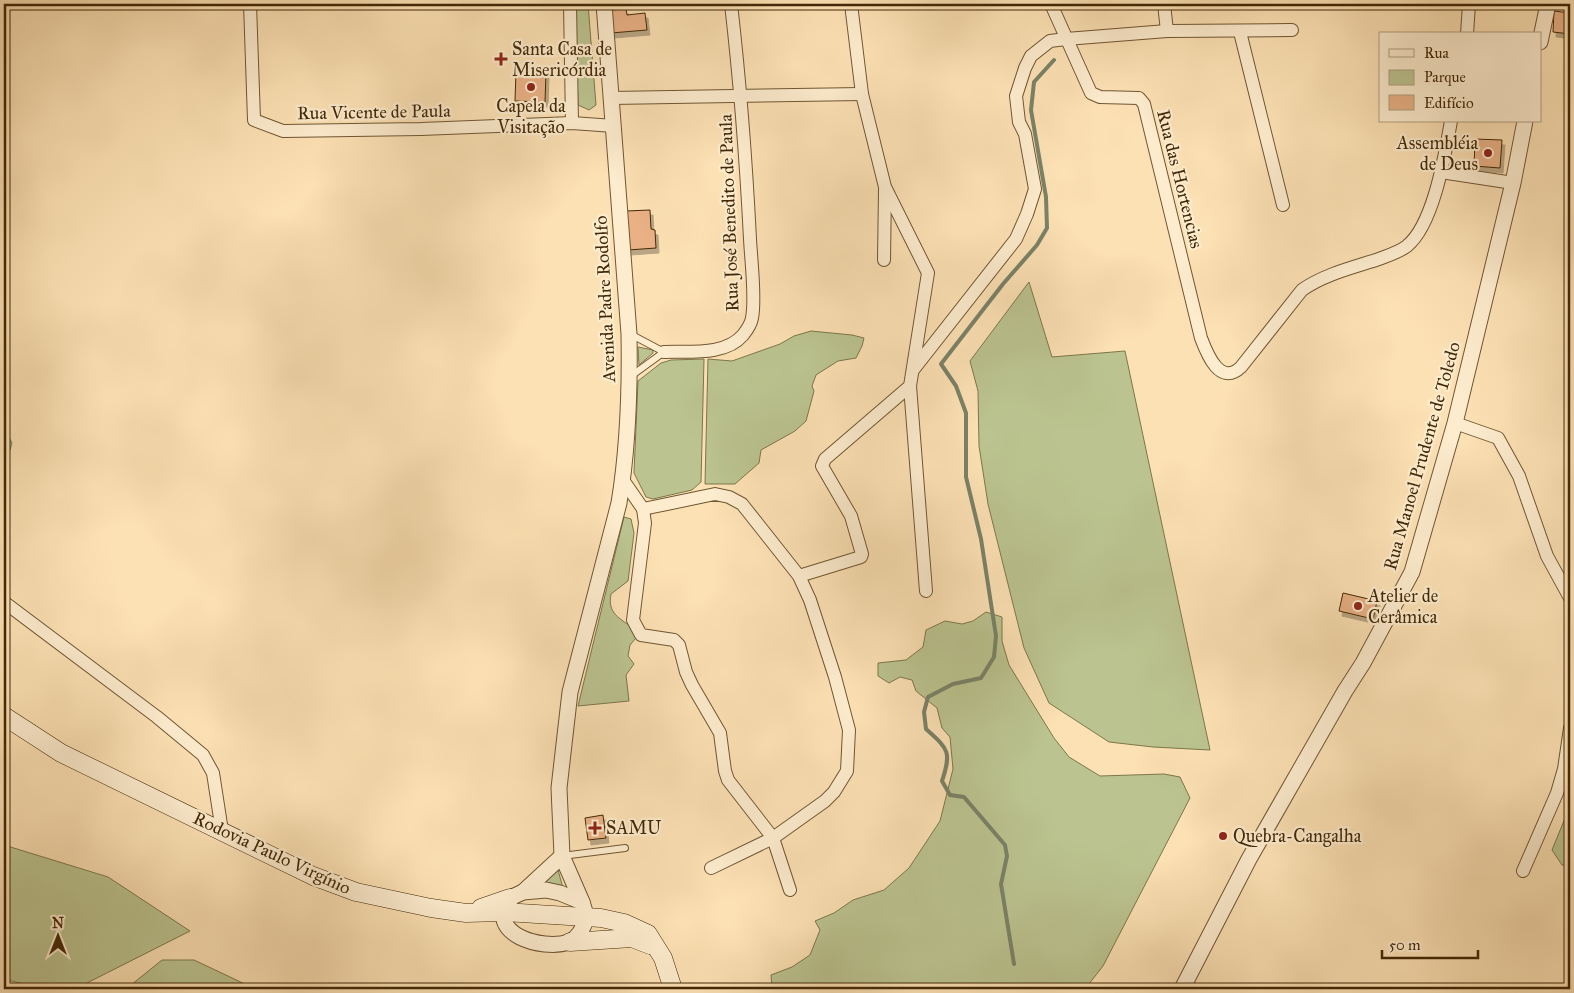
<svg xmlns="http://www.w3.org/2000/svg" width="1574" height="993" font-family="'IM FELL Great Primer',serif">
<defs>
<filter id="shadow"><feDropShadow dx="3" dy="5" stdDeviation="0" flood-color="#0004"/></filter>
</defs>
<rect width="100%" height="100%" fill="#fce1b4"/>
<filter id="stains"><feTurbulence type="fractalNoise" baseFrequency=".004" numOctaves="4"/><feColorMatrix values="0 0 0 0 .2 0 0 0 0 .09 0 0 0 0 .02 0 0 0 .5 -.17"/></filter>
<radialGradient id="worn" r=".72"><stop offset=".6" stop-color="#630" stop-opacity="0"/><stop offset="1" stop-color="#630" stop-opacity=".3"/></radialGradient>
<g fill="#bbc490" stroke="#7e764b">
<path d="M575 4H588L596 105 589 110 578 105Z"/>
<path d="M1029 282 1052 357 1125 351 1210 750 1153 747 1109 742 1049 703 1024 648 988 504 979 446 978 391 970 361Z"/>
<path d="M811 331 852 335 864 338 862 346 856 358 838 361 816 375 812 386 814 391 806 421 795 431 761 450 759 463 735 484H705L708 359 732 361 780 344 794 336Z"/>
<path d="M638 347 653 350V353L639 365Z"/>
<path d="M704 359 701 482 692 490 653 499 646 497 634 473 638 381 661 363 671 360Z"/>
<path d="M624 517 631 519 634 533 628 581 611 594C607 614 620 618 634 629L636 638 630 645 628 656 634 664 626 675 629 701 578 706Z"/>
<path d="M986 612 1002 617V641L1009 665 1054 738 1069 757 1100 776 1164 774 1180 777 1190 798 1103 966 1085 989H827L817 987 772 989 771 975 792 967 810 955 820 930 815 921 834 913 853 900 884 890 909 868 940 821 953 769 950 737 942 728 937 708 916 691 912 680 900 677 889 683 878 676V663L906 660 923 647 926 630 945 621 962 624 973 621Z"/>
<path d="M1570 806V867L1562 865 1552 850Z"/>
<path d="M4 845 108 877 190 931 83 985 32 986 4 979Z"/>
<path d="M558 870 563 888 545 883Z"/>
<path d="M162 960H194L249 986 251 989H126Z"/>
</g>
<path fill="#a0beaa" stroke="#7a8268" d="M4 437 10 439 12 443 10 450 5 452Z"/>
<g fill="none" stroke-linecap="round" stroke-linejoin="round">
<path stroke="#7a8268" stroke-width="4" d="M1014 964 1001 884 1007 856 1005 845 964 797 950 795 942 781C952 751 948 749 926 729L924 712 928 697 953 684 981 678 994 657 996 636 981 539 966 477V413L956 386 941 364 1003 284 1037 245 1047 228 1046 197 1031 110 1034 82 1054 60"/>
</g>
<g fill="#e9b185" stroke="#422806" filter="url(#shadow)">
<path d="M626 9 627 15 645 13 647 30 611 33 609 10Z"/>
<path d="M1554 11 1570 13V34L1553 32Z"/>
<path d="M516 71 546 72 545 102 515 101Z"/>
<path d="M1475 139 1502 140 1500 168 1474 166Z"/>
<path d="M650 210 651 229 655 230 656 248 628 250 626 211Z"/>
<path d="M1343 593 1377 601 1373 619 1339 611Z"/>
<path d="M603 815 606 838 588 840 585 818Z"/>
</g>
<g fill="none" stroke-linecap="round" stroke-linejoin="round">
<defs>
<g id="service">
<path d="M630 334 664 352 631 376"/>
<path d="M562 856 625 848"/>
</g>
<g id="minor">
<path d="M250 4 254 120 283 131 421 129 572 123 614 126"/>
<path d="M570 4 572 123"/>
<path d="M1051 4 1091 93 1100 97 1139 98 1144 104 1201 338C1207 354 1220 387 1241 367L1302 290C1323 275 1351 268 1376 260 1386 256 1398 253 1407 246 1434 224 1445 154 1451 121"/>
<path d="M1164 4 1167 31"/>
<path d="M1240 32 1283 205"/>
<path d="M1467 34 1469 4"/>
<path d="M611 98 862 94"/>
<path d="M1441 172 1513 183"/>
<path d="M884 260 885 189"/>
<path d="M664 352C690 351 725 356 743 335 747 330 751 324 752 318 756 298 751 260 750 239 746 160 740 82 731 4"/>
<path d="M913 370 1016 239 1027 214 1035 189 1025 134 1019 122 1016 96 1025 68 1031 56 1050 41 1066 39 1167 31 1292 30"/>
<path d="M910 386 926 591"/>
<path d="M1455 423 1498 438 1519 476 1547 556 1570 598"/>
<path d="M623 480 643 509 645 523 633 620 641 635 674 640 679 645 686 672 692 685 720 733 725 771 728 780 773 838 790 890"/>
<path d="M643 509 715 494 729 497 742 504 799 576 810 600 835 677 849 730 847 771 834 792 825 801 773 838 711 868"/>
<path d="M799 576 861 557 862 554 851 516 822 466 825 459 910 386 928 273 885 187 862 94 851 4"/>
<path d="M4 602 157 717 203 755 213 773 222 831"/>
<path d="M1523 871 1557 793 1564 769 1570 728"/>
</g>
<g id="tertiary">
<path d="M1540 42 1548 4"/>
<path d="M546 890 560 893 582 902 587 918C583 927 579 938 569 942 542 951 484 934 510 898L523 892Z"/>
<path d="M523 892 562 856"/>
<path d="M582 902 562 856 559 788 570 692 619 503C628 448 630 390 629 334L604 4"/>
<path d="M1182 989 1249 859 1345 691 1363 663 1412 572 1455 423 1513 183 1525 121"/>
</g>
<g id="secondary">
<path d="M4 716 61 753 313 876 356 892 431 908 466 913 503 912 601 918 624 923 648 934 663 958 673 989"/>
<path d="M481 908 510 898"/>
<path d="M570 942 632 938 650 945"/>
</g>
</defs>
<use href="#service" stroke="#705632" stroke-width="8"/>
<use href="#minor" stroke="#705632" stroke-width="14"/>
<use href="#tertiary" stroke="#705632" stroke-width="17"/>
<use href="#secondary" stroke="#422806" stroke-width="19"/>
<use href="#service" stroke="#fdecce" stroke-width="6"/>
<use href="#minor" stroke="#fdecce" stroke-width="12"/>
<use href="#tertiary" stroke="#fdecce" stroke-width="15"/>
<use href="#secondary" stroke="#fdecce" stroke-width="18"/>
</g>
<g fill="#8f2418" stroke="#fdecce" stroke-width="2">
<path d="M498.5 51.5h5v5h5v5h-5v5h-5v-5h-5v-5h5z"/>
<circle cx="531" cy="87" r="5"/>
<circle cx="1488" cy="153" r="5"/>
<circle cx="1358" cy="606" r="5"/>
<path d="M592.5 820.5h5v5h5v5h-5v5h-5v-5h-5v-5h5z"/>
<circle cx="1223" cy="836" r="5"/>
</g>
<g text-anchor="middle" stroke-width="4.5" stroke-linejoin="round" paint-order="stroke">
<g font-size="18" fill="#422806" stroke="#fdecce" text-anchor="start">
<text x="512" y="55">Santa Casa de<tspan x="512" dy="21">Misericórdia</tspan></text>
<text x="531" y="112" text-anchor="middle">Capela da<tspan x="531" dy="21">Visitação</tspan></text>
<text x="1478" y="149" text-anchor="end">Assembléia<tspan x="1478" dy="21">de Deus</tspan></text>
<text x="1368" y="602">Atelier de<tspan x="1368" dy="21">Cerâmica</tspan></text>
<text x="606" y="834">SAMU</text>
<text x="1233" y="842">Quebra-Cangalha</text>
</g>
<g font-size="18" fill="#422806" stroke="#fdecce">
<text transform="translate(374 112) rotate(-1)" y="6">Rua Vicente de Paula</text>
<text transform="translate(1180 179) rotate(76)" y="6">Rua das Hortencias</text>
<text transform="translate(729 213) rotate(-92)" y="6">Rua José Benedito de Paula</text>
<text transform="translate(605 299) rotate(-93)" y="6">Avenida Padre Rodolfo</text>
<text transform="translate(1422 456) rotate(-74)" y="6">Rua Manoel Prudente de Toledo</text>
<text transform="translate(272 853) rotate(25)" y="6">Rodovia Paulo Virgínio</text>
</g>
</g>
<rect width="1574" height="993" fill="none" stroke="#fce1b4" stroke-width="20"/>
<rect x="5" y="5" width="1564" height="983" fill="none" stroke="#422806" stroke-width="2.5"/>
<rect x="10" y="10" width="1554" height="973" fill="none" stroke="#422806"/>
<rect x="1379" y="32" width="162" height="90" fill="#fdecce" stroke="#b29e7e"/>
<rect x="1389" y="49" width="25" height="8" fill="#fdecce" stroke="#b29e7e"/>
<text x="1424" y="58" font-size="15" fill="#422806">Rua</text>
<rect x="1389" y="70" width="25" height="15" fill="#bbc490" stroke="#b29e7e"/>
<text x="1424" y="82" font-size="15" fill="#422806">Parque</text>
<rect x="1389" y="95" width="25" height="15" fill="#e9b185" stroke="#b29e7e"/>
<text x="1424" y="108" font-size="15" fill="#422806">Edifício</text>
<g transform="translate(58 936)" stroke="#fdecce" stroke-width="4" paint-order="stroke">
<path d="M0-4L9 19L0 12L-9 19Z" fill="#422806"/>
<text y="-8" font-size="14" font-weight="bold" text-anchor="middle" fill="#422806">N</text>
</g>
<path d="M1382 950v8h96v-8" fill="none" stroke="#422806" stroke-width="2.5"/>
<text x="1389" y="950" font-size="15" fill="#422806" stroke="#fdecce" stroke-width="4" paint-order="stroke">50 m</text>
<rect width="100%" height="100%" filter="url(#stains)"/>
<rect width="100%" height="100%" fill="url(#worn)"/>
</svg>
